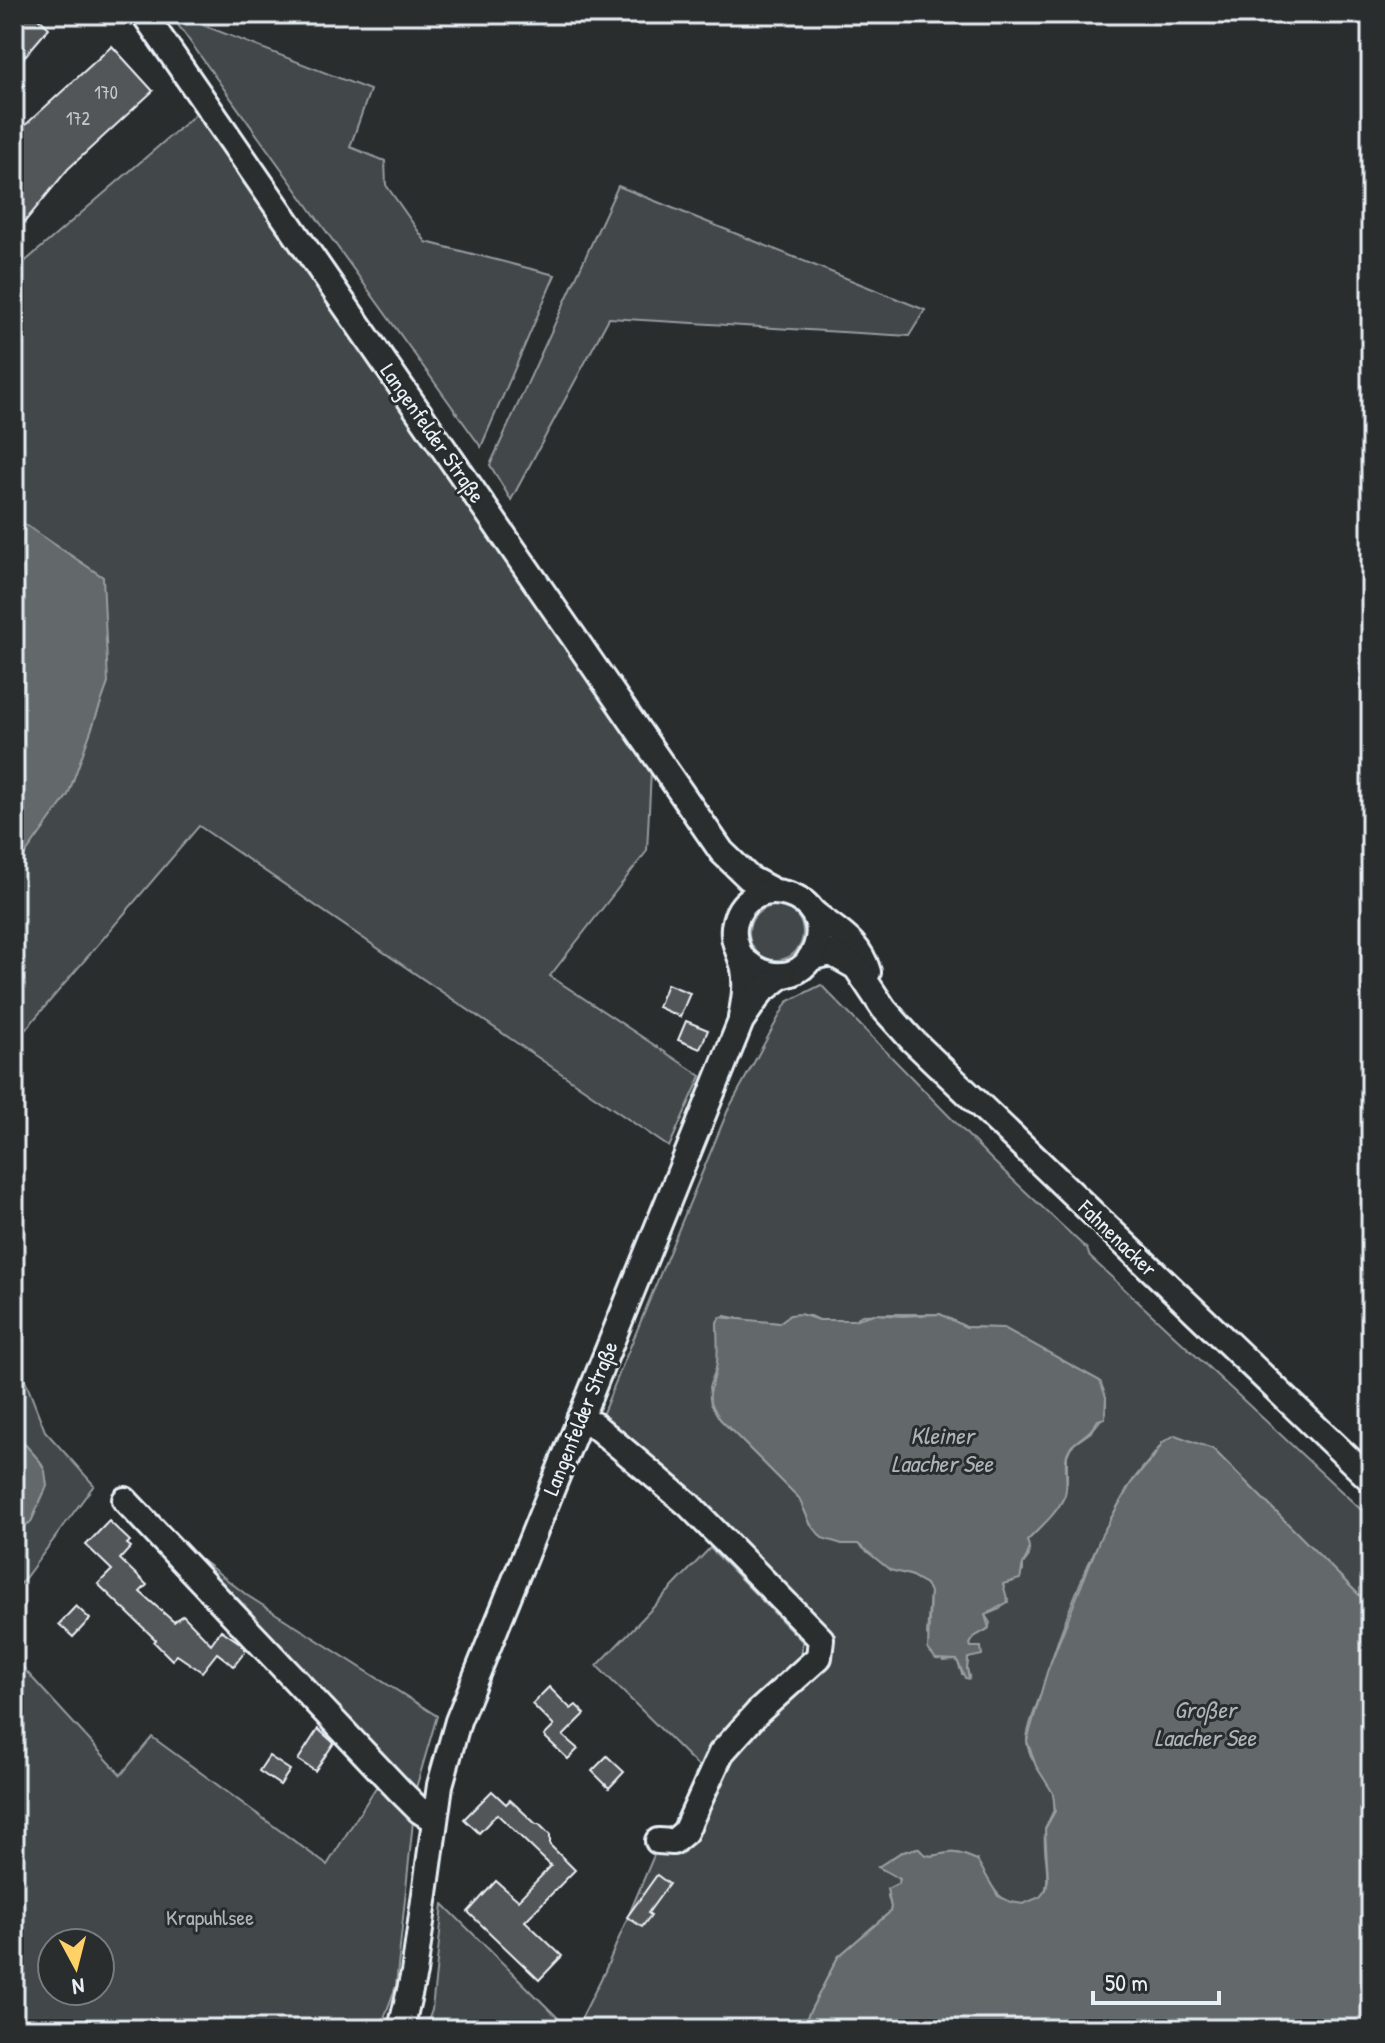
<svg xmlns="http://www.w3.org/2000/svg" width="1385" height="2043" font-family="'Patrick Hand',sans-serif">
<rect width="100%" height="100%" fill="#2a2d2e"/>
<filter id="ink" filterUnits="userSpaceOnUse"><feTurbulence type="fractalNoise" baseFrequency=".0125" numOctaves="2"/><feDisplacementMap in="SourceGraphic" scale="16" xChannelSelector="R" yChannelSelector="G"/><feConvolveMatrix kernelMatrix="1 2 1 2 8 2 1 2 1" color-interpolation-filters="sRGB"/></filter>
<g filter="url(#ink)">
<g fill="#424648" stroke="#959ca0" stroke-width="2" fill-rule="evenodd">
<path d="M182 17 370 90 350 147 385 161 386 185 426 242 555 275 481 447 176 22Z"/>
<path d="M196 114 651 771 647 851 550 976 701 1076 669 1147 199 826 14 1043V271Z"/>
<path d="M618 186 925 310 909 336 609 318 511 500 490 465Z"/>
<circle cx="776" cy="933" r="27"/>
<path d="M821 985 992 1160 1087 1249 1090 1257 1371 1519V1607L1213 1449 1163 1442C1153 1458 1139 1470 1130 1485 1093 1545 1063 1620 1043 1687 1039 1701 1027 1726 1027 1740 1027 1760 1048 1776 1053 1794 1058 1813 1050 1813 1046 1828 1038 1853 1066 1902 1021 1904 996 1905 988 1877 976 1860 970 1857 963 1854 956 1853 941 1850 931 1864 918 1848L900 1853 879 1867 900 1879 899 1883 888 1896 891 1907 890 1912 838 1957 801 2029H576L605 1971 657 1848 684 1852 742 1744 828 1661 835 1636 602 1415 728 1110 787 1002ZM891 1314H940L965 1327 993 1328 1106 1397V1413L1091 1432 1071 1446 1067 1456V1482L1043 1525 1027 1541 1029 1556 1023 1564V1571L1012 1582 1006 1581 1003 1584 1004 1596 1008 1599 1000 1609 985 1615 990 1623 988 1629 974 1637 970 1644 971 1647 976 1648 977 1654 968 1658 967 1669 969 1676 962 1674 957 1660 943 1661 927 1635 930 1591 926 1584 910 1575 890 1569 858 1544H842L810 1523 799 1498 720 1419 711 1404 709 1387 716 1369 725 1316 749 1321 779 1323 790 1315 811 1316 819 1320H854L862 1315Z"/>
<path d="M15 1354 45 1431 94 1485 14 1593Z"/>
<path d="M181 1544 248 1596 437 1716 416 1788 402 1786Z"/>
<path d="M710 1548 803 1642 799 1665 703 1771 597 1666Z"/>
<path d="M14 1658 121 1775 152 1737 327 1865 378 1784 413 1821 396 1986 380 2029H14ZM52 1943H100V1991H52Z"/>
<path d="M443 1904 561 2021 568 2029H425L432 2010Z"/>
</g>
<g fill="#63686b" stroke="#989fa3" stroke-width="2">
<path d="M14 517 103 577 108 683 68 795 16 867 14 885Z"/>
<path d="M800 1314 819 1320H854L874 1314 902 1316 940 1314 966 1327 1004 1328 1100 1381 1106 1397 1105 1418 1098 1420C1090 1435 1081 1436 1071 1447 1060 1459 1071 1482 1064 1497 1056 1515 1040 1527 1027 1541 1032 1551 1027 1554 1024 1562 1021 1567 1022 1574 1020 1579L1003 1584 1008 1602 985 1615 989 1628 974 1637 970 1644 971 1647H981L982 1655 968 1658 967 1669 969 1679 965 1678 957 1660 936 1659 928 1649 930 1592 926 1584 910 1575 890 1570 858 1544H842L822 1538 810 1523 799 1498 720 1419C703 1392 711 1396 716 1369 719 1355 717 1337 717 1322L720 1317 779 1323 790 1315Z"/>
<path d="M14 1432 40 1461 45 1471 47 1486 31 1522 20 1528 14 1540Z"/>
<path d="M1175 1435 1213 1449 1371 1607V2029H801L838 1957 890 1912 891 1907 887 1889 899 1883 900 1879 878 1867 900 1853 918 1848C930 1864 941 1850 956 1853 963 1854 970 1857 977 1860L998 1896 1011 1902 1023 1904 1040 1897 1046 1890 1048 1879 1045 1829 1055 1811 1053 1793 1036 1766 1027 1741 1047 1672 1101 1536 1131 1483 1153 1458 1163 1442Z"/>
</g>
<g fill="#535759" stroke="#e8f1f8" stroke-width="2">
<path d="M14 14H34L49 28 14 69Z"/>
<path d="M112 46 153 91 68 169 14 235V123L21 129Z"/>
<path d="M667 984 690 993 680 1017 658 1007Z"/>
<path d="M686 1021 708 1030 700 1049 678 1040Z"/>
<path d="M109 1521 130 1541 127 1544 131 1547 120 1559 147 1585 140 1592 174 1622 183 1615 211 1644 221 1630 240 1643 246 1650 234 1666 217 1653 202 1672 177 1655 172 1660 154 1642 156 1640 98 1584 112 1570 86 1545Z"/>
<path d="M76 1606 90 1619 73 1637 59 1624Z"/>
<path d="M549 1687 571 1709 576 1705 585 1714 563 1736 578 1749 568 1759 544 1736 554 1726 532 1704Z"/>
<path d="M318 1729 334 1743 315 1771 298 1760Z"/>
<path d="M269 1756 290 1770 280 1785 259 1771Z"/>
<path d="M607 1756 624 1772 609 1788 592 1771Z"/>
<path d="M492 1791 506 1804 510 1800 536 1824H539L550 1835V1845L575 1870 525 1921 562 1956 539 1980 468 1912 496 1881 518 1900 551 1866 497 1814 479 1833 464 1819Z"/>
<path d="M657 1875 669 1884 648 1913 651 1915 642 1927 627 1917Z"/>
</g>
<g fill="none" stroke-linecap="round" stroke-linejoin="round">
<defs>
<g id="minor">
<path d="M144 14 722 852 749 878 773 891"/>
<path d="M814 913C837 932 859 941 868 972"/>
<path d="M810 958 831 953 856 967 884 1009 912 1040 1371 1480"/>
<path d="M741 1018C744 1002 747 986 744 969 741 953 730 940 735 922 749 868 835 894 816 947 803 983 766 982 742 958"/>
<path d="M579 1419 594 1425 689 1505 821 1639 819 1657 758 1712 721 1753 685 1832 673 1842 658 1841"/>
<path d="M125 1500 399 1790 420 1811 434 1820"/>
<path d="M401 2029 414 1973 440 1785 458 1721 741 1021 761 992 783 975"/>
</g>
</defs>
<use href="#minor" stroke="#e8f1f8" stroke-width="30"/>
<use href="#minor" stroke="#2a2d2e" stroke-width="24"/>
</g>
</g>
<g text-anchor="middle" stroke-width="6" stroke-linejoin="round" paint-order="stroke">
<g font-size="18" fill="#c3cad0">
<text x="106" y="99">170</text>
<text x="78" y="125">172</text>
</g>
<g font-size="22" fill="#e8f1f8" stroke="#2a2d2e">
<text transform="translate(433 433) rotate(55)" y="8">Langenfelder Straße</text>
<text transform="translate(1118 1238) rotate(44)" y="8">Fahnenacker</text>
<text transform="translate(580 1418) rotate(-68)" y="8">Langenfelder Straße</text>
</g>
<g font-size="22" fill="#aeb5ba" stroke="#2a2d2e">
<text x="210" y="1925">Krapuhlsee</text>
</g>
<g font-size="24" font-style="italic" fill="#acb3b9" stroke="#2a2d2e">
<text x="942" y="1444">Kleiner<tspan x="942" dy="28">Laacher See</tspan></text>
<text x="1205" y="1718">Großer<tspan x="1205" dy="28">Laacher See</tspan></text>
</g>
</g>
<rect width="1385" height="2043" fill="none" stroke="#2a2d2e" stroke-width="48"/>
<rect x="24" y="24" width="1337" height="1995" fill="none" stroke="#e8f1f8" stroke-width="3" filter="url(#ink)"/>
<g transform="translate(76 1967) rotate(173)"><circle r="38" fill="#2a2d2e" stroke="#767b7f" stroke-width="2"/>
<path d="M0-6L14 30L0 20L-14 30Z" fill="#ffd166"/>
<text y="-12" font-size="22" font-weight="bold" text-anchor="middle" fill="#e8f1f8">N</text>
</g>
<path d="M1093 1991v12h126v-12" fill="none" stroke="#e8f1f8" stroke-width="4"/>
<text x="1105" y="1991" font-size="24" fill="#e8f1f8" stroke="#2a2d2e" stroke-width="6" paint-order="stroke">50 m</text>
</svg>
